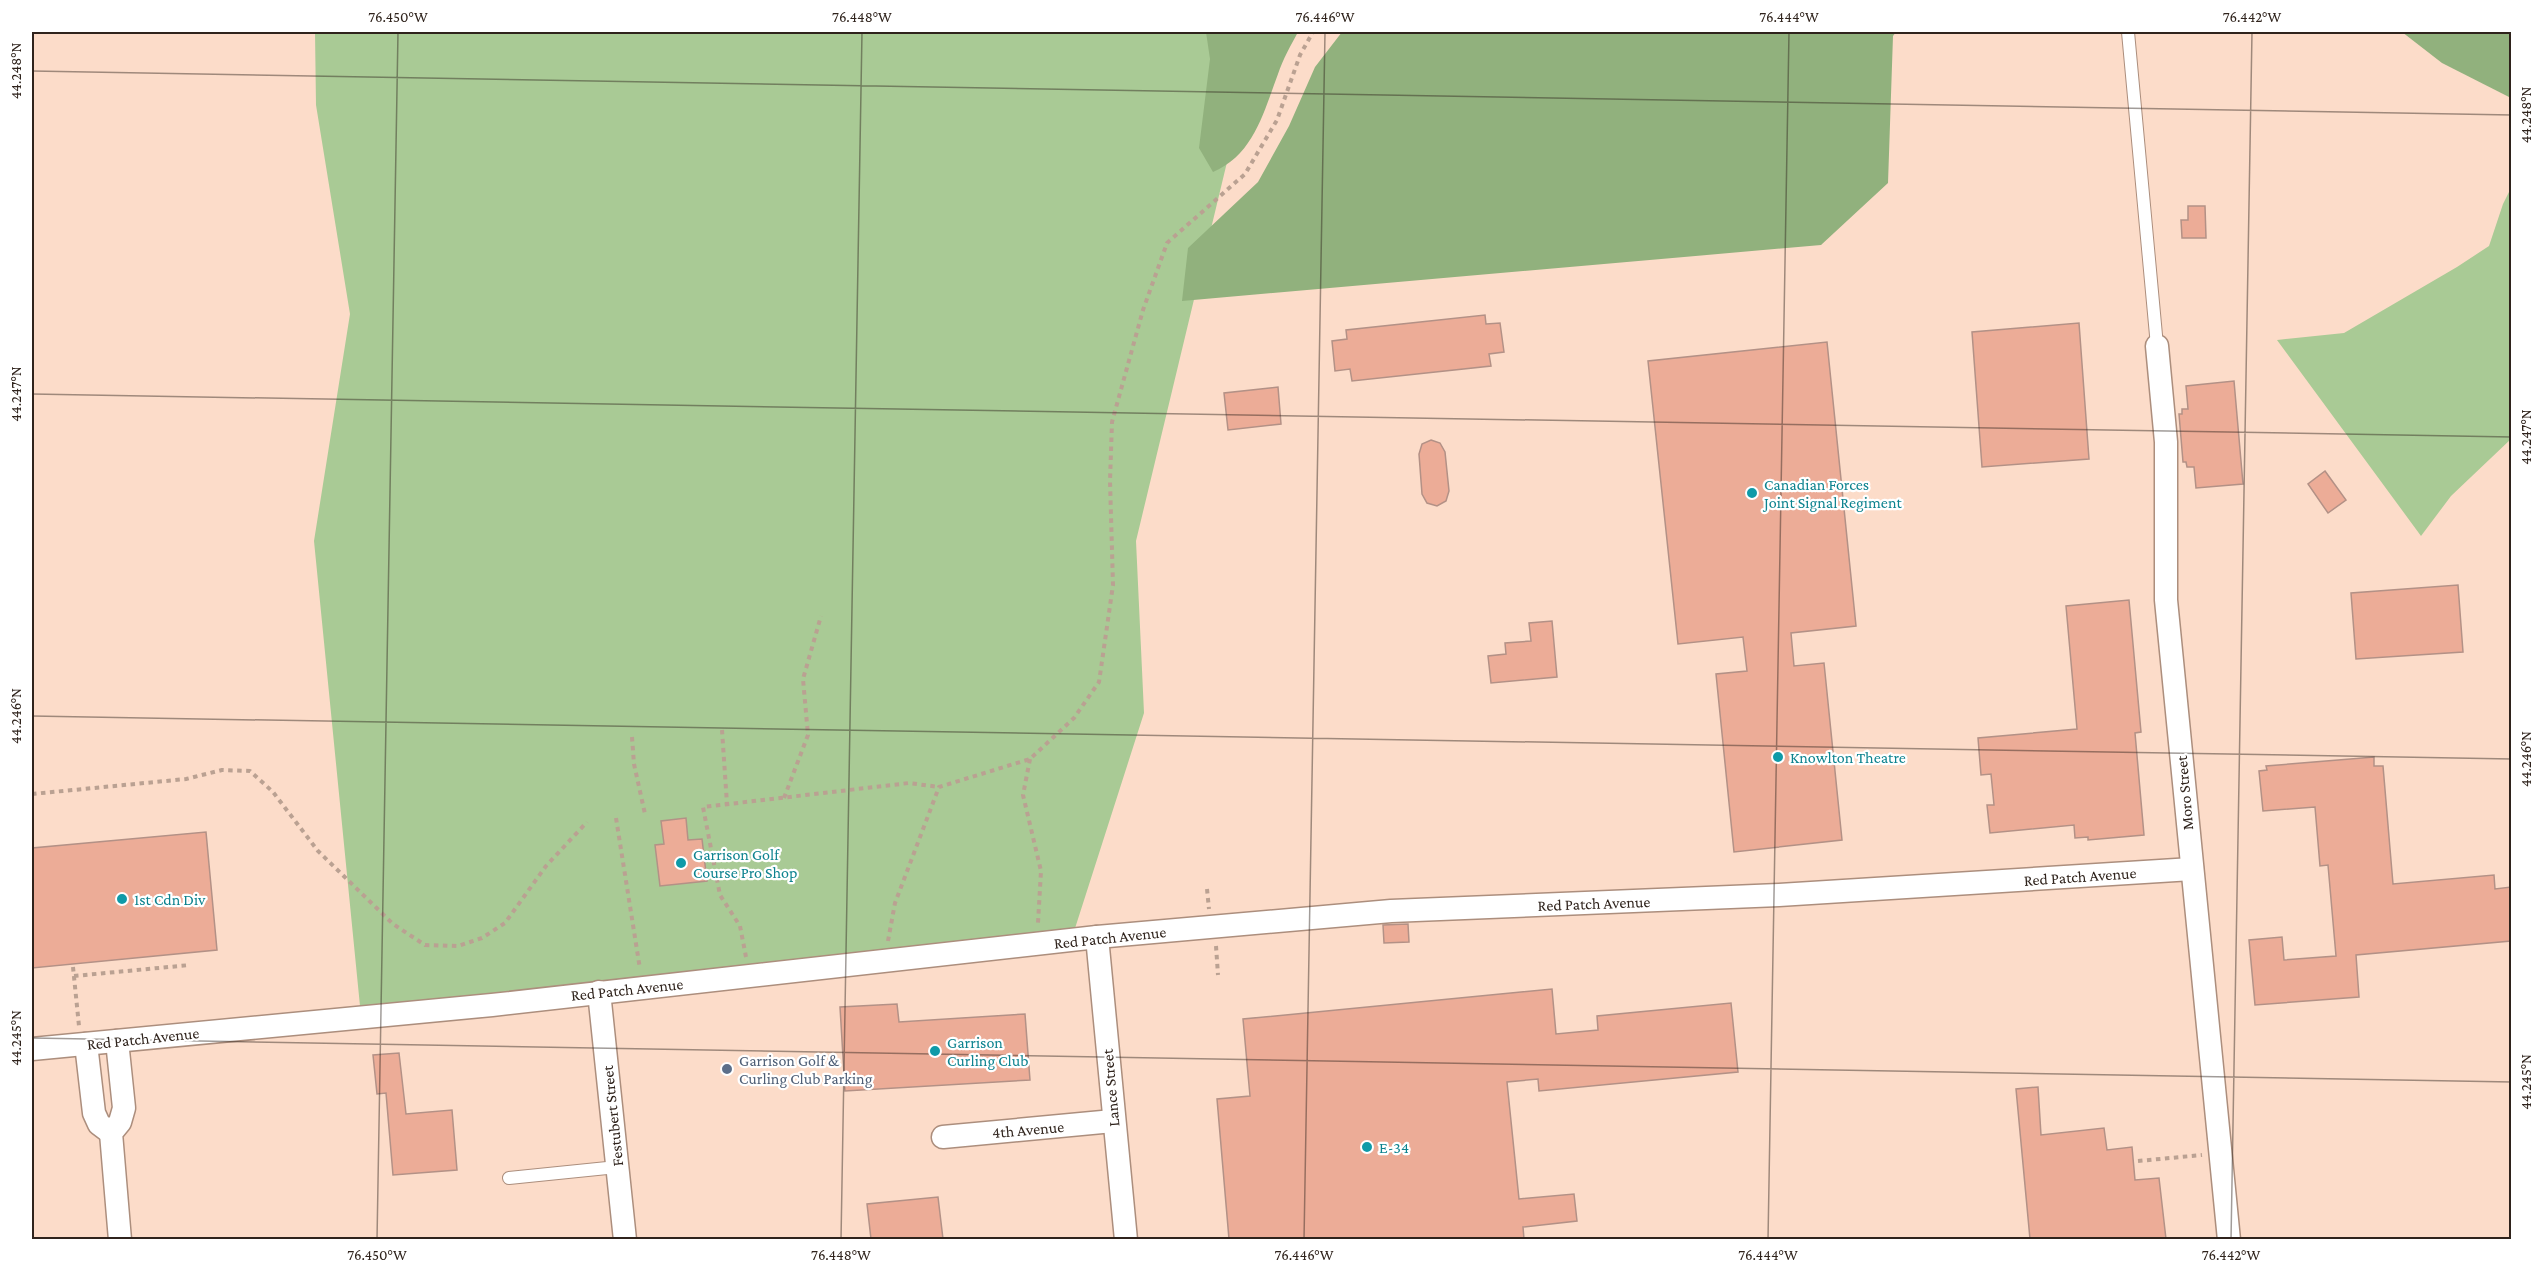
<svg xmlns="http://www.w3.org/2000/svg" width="2543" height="1271" font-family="'Crimson Pro',serif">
<rect width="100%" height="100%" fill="#fcdcc9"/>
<g fill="#a9ca95">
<path d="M315 32H1269L1240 108 1136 541 1144 713 1069 947 360 1006 314 541 350 314 316 105Z"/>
<path d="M2511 188V439L2451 496 2421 536 2277 340 2344 333 2457 267 2489 246 2503 204Z"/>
</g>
<g fill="#91b17d">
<path d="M1206 32H1298C1291 45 1283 59 1278 74 1264 111 1254 155 1213 172L1199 148 1210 59Z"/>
<path d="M1342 32H1896L1893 36 1888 183 1821 245 1182 301 1188 248 1258 182 1289 126 1315 67Z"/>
<path d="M2402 32H2511V98L2442 63Z"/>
</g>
<g fill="#ecac97" stroke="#b39186" stroke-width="1.5">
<path d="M2188 206H2205L2206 238H2182L2181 220H2188Z"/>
<path d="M1485 315 1486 324 1500 323 1504 352 1489 354 1491 366 1352 381 1350 369 1335 371 1332 341 1347 339 1346 330Z"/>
<path d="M2079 323 2089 459 1982 467 1972 332Z"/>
<path d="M1827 342 1856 626 1791 633 1794 666 1824 663 1842 840 1734 852 1716 674 1747 671 1743 637 1678 644 1648 361Z"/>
<path d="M2234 381 2243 484 2196 488 2194 467H2187L2186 462H2183L2179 414H2182V409H2188L2186 386Z"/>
<path d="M1278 387 1281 424 1228 430 1224 393Z"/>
<path d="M1431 440 1440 443 1445 452 1449 491 1446 501 1437 506 1427 503 1422 494 1419 454 1422 444Z"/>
<path d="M2325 471 2346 500 2328 513 2308 484Z"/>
<path d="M2458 585 2463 652 2356 659 2351 593Z"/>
<path d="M2129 600 2141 732 2135 733 2144 835 2088 840V837L2075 838 2074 825 1990 833 1987 805H1994L1991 774 1981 775 1978 738 2077 729 2066 606Z"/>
<path d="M1552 621 1557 677 1491 683 1488 656 1506 654 1505 643 1531 641 1529 623Z"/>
<path d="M2374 757V766H2383L2393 884 2494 875 2495 889 2511 887V941L2356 955 2359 997 2255 1005 2249 940 2282 937 2284 960 2336 956 2328 865 2320 866 2315 807 2263 811 2259 771 2267 770 2266 766Z"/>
<path d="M686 818 688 840 702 839 707 881 660 886 655 845 664 844 661 821Z"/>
<path d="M206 832 217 950 32 968V848Z"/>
<path d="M1408 924 1409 942 1384 943 1383 925Z"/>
<path d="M1552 989 1556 1034 1598 1030 1597 1016 1731 1003 1738 1072 1539 1091 1538 1079 1507 1082 1519 1199 1574 1194 1577 1221 1523 1227 1524 1239H1229L1217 1099 1250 1096 1243 1019Z"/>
<path d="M897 1004 899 1022 1025 1014 1030 1080 845 1091 840 1007Z"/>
<path d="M399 1053 406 1114 452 1110 457 1170 393 1175 386 1093 377 1094 373 1055Z"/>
<path d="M2038 1087 2041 1135 2104 1128 2107 1150 2132 1147 2135 1180 2159 1178 2166 1239H2030L2016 1089Z"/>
<path d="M938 1197 943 1239H871L867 1204Z"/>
</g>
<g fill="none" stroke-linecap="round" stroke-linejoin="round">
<defs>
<g id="service">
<path d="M2128 32 2157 346"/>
<path d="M509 1178 617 1167"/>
</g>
<g id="minor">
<path d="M2157 346 2166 442V600L2229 1240"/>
<path d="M1097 937 1126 1240"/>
<path d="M599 992 625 1240"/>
<path d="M117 1041 124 1108 120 1122 111 1133 120 1240"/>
<path d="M86 1044 94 1113 99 1124 111 1133"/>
<path d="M32 1049 492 1005 1097 937 1391 911 1779 895 2192 869"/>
<path d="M943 1137 1113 1121"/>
</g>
</defs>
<use href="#service" stroke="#ac8e7d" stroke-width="14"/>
<use href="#minor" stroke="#ac8e7d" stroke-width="25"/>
<g stroke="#baa192" stroke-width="4" stroke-dasharray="4.5 4.5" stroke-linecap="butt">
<path d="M722 730 727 804"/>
<path d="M632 737 634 764 645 814"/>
<path d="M1030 759 1023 795 1041 871 1038 923"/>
<path d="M32 794 186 779 222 770 250 771 273 792 318 851 393 924 425 945 458 946 482 938 505 923 546 866 587 822"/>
<path d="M784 798 808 735 803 679 821 616"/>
<path d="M616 818 640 969"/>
<path d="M1207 889 1209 909"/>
<path d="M888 941 895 903 939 787 1030 759 1074 718 1099 682 1113 585 1110 481 1112 422 1143 310 1167 243 1245 174 1277 120 1300 55 1313 32"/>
<path d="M1216 946 1218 975"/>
<path d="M746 957 740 926 720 895 703 807 909 783 939 787"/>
<path d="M73 967 79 1026"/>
<path d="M74 976 190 965"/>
<path d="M2138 1161 2202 1155"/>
</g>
<use href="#service" stroke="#fff" stroke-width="12"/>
<use href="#minor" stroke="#fff" stroke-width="22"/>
</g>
<path fill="none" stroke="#2f231c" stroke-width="1.5" stroke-opacity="0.45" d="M32 71 2512 115M32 394 2512 437M32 716 2512 759M32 1038 2512 1082M377 1240 398 32M841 1240 862 32M1304 1240 1325 32M1768 1240 1789 32M2231 1240 2252 32"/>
<g fill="#0f9aa8" stroke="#fff" stroke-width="2">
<circle cx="1752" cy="493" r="6"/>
<circle cx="1778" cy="757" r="6"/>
<circle cx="681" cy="863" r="6"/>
<circle cx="122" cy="899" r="6"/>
<circle cx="935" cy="1051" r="6"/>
<circle cx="1367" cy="1147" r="6"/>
</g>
<circle fill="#5c6f8a" stroke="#fff" stroke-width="2" cx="727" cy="1069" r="6"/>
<g text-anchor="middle" stroke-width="4.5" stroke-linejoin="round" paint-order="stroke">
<g font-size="16" fill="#0d838f" stroke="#fff" text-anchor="start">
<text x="1764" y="490">Canadian Forces<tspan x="1764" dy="18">Joint Signal Regiment</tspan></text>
<text x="1790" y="763">Knowlton Theatre</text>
<text x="693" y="860">Garrison Golf<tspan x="693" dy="18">Course Pro Shop</tspan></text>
<text x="134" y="905">1st Cdn Div</text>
<text x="947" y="1048">Garrison<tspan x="947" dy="18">Curling Club</tspan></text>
<text x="1379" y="1153">E-34</text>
</g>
<g font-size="16" fill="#2f231c" stroke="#fff">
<text transform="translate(2184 793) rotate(-95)" y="6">Moro Street</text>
<text transform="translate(2080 876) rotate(-4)" y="6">Red Patch Avenue</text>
<text transform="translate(1594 903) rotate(-2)" y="6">Red Patch Avenue</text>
<text transform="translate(1110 937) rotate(-6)" y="6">Red Patch Avenue</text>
<text transform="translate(627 989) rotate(-6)" y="6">Red Patch Avenue</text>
<text transform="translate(143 1038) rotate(-6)" y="6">Red Patch Avenue</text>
<text transform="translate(1110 1088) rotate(-95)" y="6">Lance Street</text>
<text transform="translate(612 1116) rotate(-96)" y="6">Festubert Street</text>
<text transform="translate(1028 1129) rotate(-5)" y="6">4th Avenue</text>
</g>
<g font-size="16" fill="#4e5e75" stroke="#fff" text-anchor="start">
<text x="739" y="1066">Garrison Golf &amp;<tspan x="739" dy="18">Curling Club Parking</tspan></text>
</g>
</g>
<rect width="2543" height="1271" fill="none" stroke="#ffffff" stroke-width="66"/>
<rect x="33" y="33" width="2477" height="1205" fill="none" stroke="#2f231c" stroke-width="2"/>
<g font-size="15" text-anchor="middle" fill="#2f231c">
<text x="398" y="22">76.450°W</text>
<text x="862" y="22">76.448°W</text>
<text x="1325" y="22">76.446°W</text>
<text x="1789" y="22">76.444°W</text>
<text x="2252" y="22">76.442°W</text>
<text transform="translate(16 71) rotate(-90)" y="5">44.248°N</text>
<text transform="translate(2526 115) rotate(-90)" y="5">44.248°N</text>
<text transform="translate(16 394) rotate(-90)" y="5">44.247°N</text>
<text transform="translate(2526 437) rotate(-90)" y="5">44.247°N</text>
<text transform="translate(16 716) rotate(-90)" y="5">44.246°N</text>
<text transform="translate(2526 759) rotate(-90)" y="5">44.246°N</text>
<text transform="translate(16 1038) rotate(-90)" y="5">44.245°N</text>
<text transform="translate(2526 1082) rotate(-90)" y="5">44.245°N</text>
<text x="377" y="1260">76.450°W</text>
<text x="841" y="1260">76.448°W</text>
<text x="1304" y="1260">76.446°W</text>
<text x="1768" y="1260">76.444°W</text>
<text x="2231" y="1260">76.442°W</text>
</g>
</svg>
